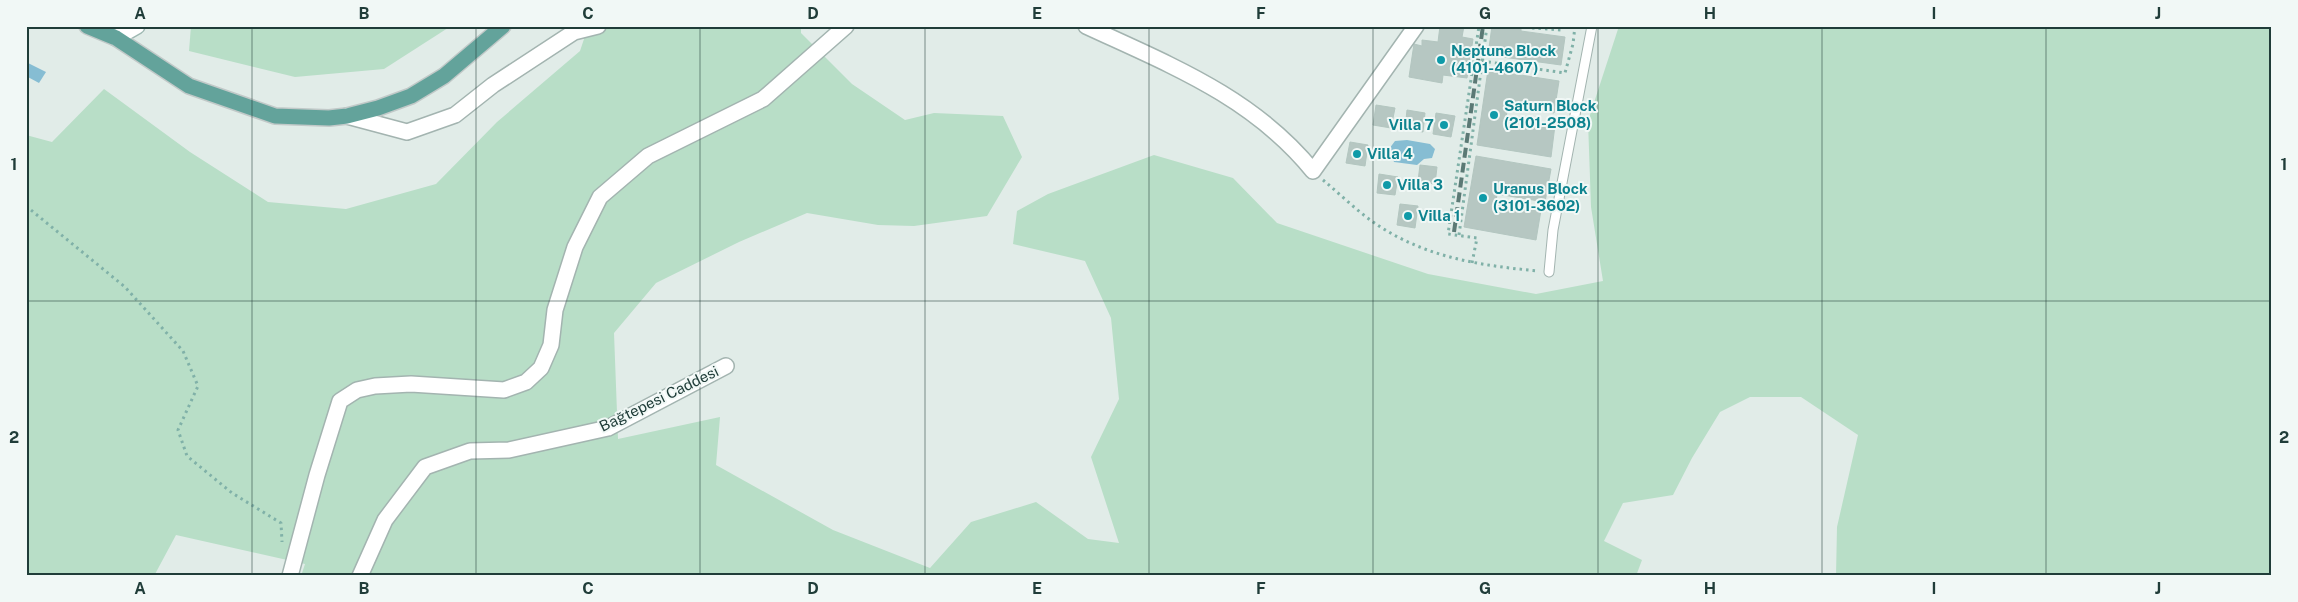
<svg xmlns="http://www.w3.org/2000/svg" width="2298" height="602" font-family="'Public Sans',sans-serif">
<rect width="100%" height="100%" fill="#e1ece8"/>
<g fill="#b8dec7">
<path d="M191 26H451L384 69 295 77 189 51Z"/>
<path d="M576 26H801V33L852 84 905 120 934 113 1003 116 1022 157 987 216 914 226 878 225 807 213 739 242 656 283 614 333 618 439 720 417 716 465 833 530 930 568 971 522 1036 502 1088 539 1119 543 1091 457 1119 399 1111 318 1085 261 1013 244 1017 211 1048 194 1154 155 1233 178 1277 223 1428 274 1536 294 1603 281 1591 207 1588 121 1619 26H2272V576H1836L1837 527 1858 435 1801 397H1750L1720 412 1692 458 1673 495 1623 503 1604 541 1642 560 1636 576H301L305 564 176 535 154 576H26V135L52 142 104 89 190 152 268 202 346 209 436 184 497 122 580 51 584 39Z"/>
</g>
<g fill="#86bdd3">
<path d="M26 62 46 72 39 83 26 76Z"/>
<path d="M1407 140 1430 144 1435 149 1432 158 1424 159 1417 165 1394 162 1389 149 1395 141Z"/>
</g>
<g fill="#b6c7c2" stroke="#b3c6c0">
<path d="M1440 26H1464L1462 37 1473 39 1467 78 1443 75 1442 83 1409 77 1414 44 1422 46V40L1438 42Z"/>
<path d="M1492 26H1521V31L1565 37 1561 65 1488 55Z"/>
<path d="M1488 70 1559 81 1554 113 1508 105 1506 118 1555 125 1551 157 1477 145Z"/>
<path d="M1376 105 1395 108 1391 128 1373 125Z"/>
<path d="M1407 110 1425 113 1423 132 1405 129Z"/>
<path d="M1436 113 1455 116 1451 137 1433 134Z"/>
<path d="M1350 142 1368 145 1365 166 1346 163Z"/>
<path d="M1476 156 1551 169 1545 202 1497 194 1496 202 1541 210 1536 240 1464 227Z"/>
<path d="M1420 165 1437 167 1435 184 1418 181Z"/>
<path d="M1379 174 1398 177 1395 195 1377 193Z"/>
<path d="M1400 204 1418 206 1415 228 1397 225Z"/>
</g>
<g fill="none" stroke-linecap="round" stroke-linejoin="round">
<defs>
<path id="service" d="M1549 272 1553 230 1592 26"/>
<g id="minor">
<path d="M1086 26C1170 65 1253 97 1313 171L1416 26"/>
<path d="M347 116 407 132 455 115 493 85 574 32 598 26"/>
<path d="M290 576 317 475 340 401 357 390 375 386 411 384 504 390 526 382 541 368 551 345 555 310 575 247 600 197 648 156 763 99 846 26"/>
</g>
<path id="tertiary" d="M360 576 385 520 425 467 470 451 509 450 608 428 726 366"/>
<path id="secondary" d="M116 38 137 26"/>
<path id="primary" d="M87 26 116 38 189 86 275 116 329 118 347 116 378 108 411 96 444 76 503 26"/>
</defs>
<use href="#service" stroke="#a3b4b0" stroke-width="11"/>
<use href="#minor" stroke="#a3b4b0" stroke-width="18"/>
<use href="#tertiary" stroke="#a3b4b0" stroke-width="18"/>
<use href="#secondary" stroke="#9eb8b2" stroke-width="18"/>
<use href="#primary" stroke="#c1c9c8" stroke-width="18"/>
<g stroke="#80b1a8" stroke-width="3" stroke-dasharray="2.5 4" stroke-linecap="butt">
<path d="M1532 28 1562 30 1563 26"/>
<path d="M1482 61 1565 73 1573 44 1575 26"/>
<path d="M1323 180C1341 195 1359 213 1379 226 1428 258 1483 266 1539 271"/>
<path d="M26 206 125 287 183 351 198 386 178 430 187 456 232 493 281 523 282 542"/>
<path d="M1459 235 1487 26"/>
<path d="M1472 263 1477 238 1448 234 1479 26"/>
</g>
<use href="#service" stroke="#fff" stroke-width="9"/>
<use href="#minor" stroke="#fff" stroke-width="15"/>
<use href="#tertiary" stroke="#fff" stroke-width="15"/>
<use href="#secondary" stroke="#fff" stroke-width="15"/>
<use href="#primary" stroke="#63a39b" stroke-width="15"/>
<path stroke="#5b7975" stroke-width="4" stroke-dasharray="10 5" stroke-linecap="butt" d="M1454 232 1483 26"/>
</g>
<path fill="none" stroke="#203d39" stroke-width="1" stroke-opacity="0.55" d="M252 26V576M476 26V576M700 26V576M925 26V576M1149 26V576M1373 26V576M1598 26V576M1822 26V576M2046 26V576M26 301H2272"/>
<g fill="#0f9aa8" stroke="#f1f8f6" stroke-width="2">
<circle cx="1441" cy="60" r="5"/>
<circle cx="1494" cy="115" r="5"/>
<circle cx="1444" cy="125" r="5"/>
<circle cx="1357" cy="154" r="5"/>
<circle cx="1387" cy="185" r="5"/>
<circle cx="1483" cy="198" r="5"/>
<circle cx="1408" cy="216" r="5"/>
</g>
<g text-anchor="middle" stroke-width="4" stroke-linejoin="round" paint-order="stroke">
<g font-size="15" font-weight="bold" fill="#0d838f" stroke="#f1f8f6" text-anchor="start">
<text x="1451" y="56">Neptune Block<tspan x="1451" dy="17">(4101-4607)</tspan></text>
<text x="1504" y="111">Saturn Block<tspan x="1504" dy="17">(2101-2508)</tspan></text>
<text x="1434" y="130" text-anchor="end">Villa 7</text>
<text x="1367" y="159">Villa 4</text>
<text x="1397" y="190">Villa 3</text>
<text x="1493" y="194">Uranus Block<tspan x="1493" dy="17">(3101-3602)</tspan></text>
<text x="1418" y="221">Villa 1</text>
</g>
<g font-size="15" fill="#203d39" stroke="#f1f8f6">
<text transform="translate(659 399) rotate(-26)" y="5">Bağtepesi Caddesi</text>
</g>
</g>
<rect width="2298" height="602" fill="none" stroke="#f1f8f6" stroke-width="55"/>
<rect x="28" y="28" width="2242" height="546" fill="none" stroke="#203d39" stroke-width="2"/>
<g font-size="16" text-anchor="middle" font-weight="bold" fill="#203d39">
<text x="140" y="19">A</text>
<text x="364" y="19">B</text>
<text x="588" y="19">C</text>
<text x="813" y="19">D</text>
<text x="1037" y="19">E</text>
<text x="1261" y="19">F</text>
<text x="1485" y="19">G</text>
<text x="1710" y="19">H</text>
<text x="1934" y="19">I</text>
<text x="2158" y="19">J</text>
<text x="14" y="170">1</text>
<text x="2284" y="170">1</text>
<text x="14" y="443">2</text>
<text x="2284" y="443">2</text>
<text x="140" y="594">A</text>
<text x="364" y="594">B</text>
<text x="588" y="594">C</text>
<text x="813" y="594">D</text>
<text x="1037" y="594">E</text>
<text x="1261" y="594">F</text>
<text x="1485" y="594">G</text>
<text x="1710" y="594">H</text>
<text x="1934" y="594">I</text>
<text x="2158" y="594">J</text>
</g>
</svg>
